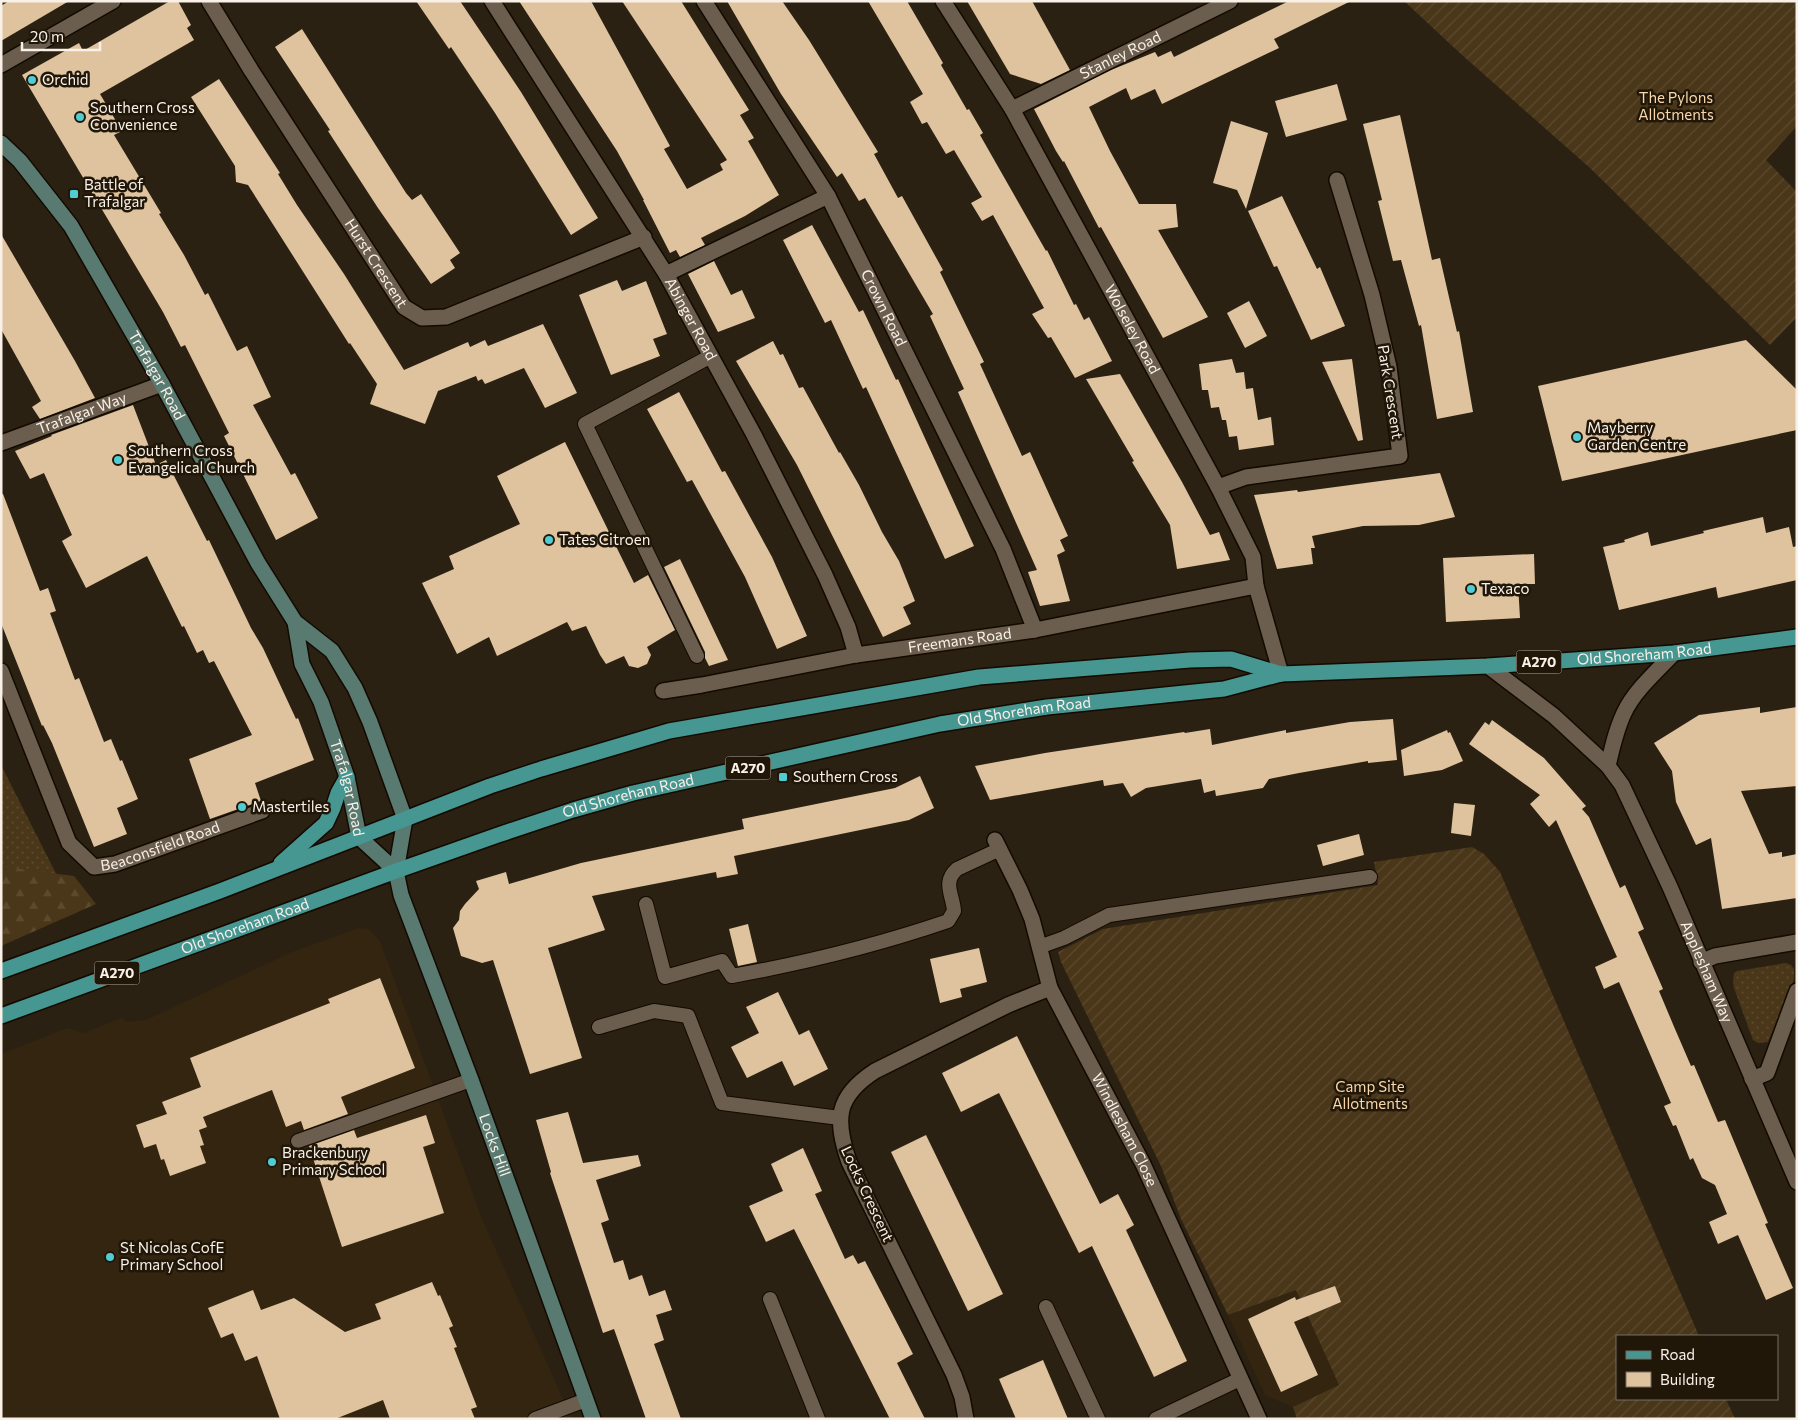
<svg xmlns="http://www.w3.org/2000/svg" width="1798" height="1420" font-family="Commissioner,sans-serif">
<defs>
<pattern id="grass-dots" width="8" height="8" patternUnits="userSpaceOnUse" patternTransform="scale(1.25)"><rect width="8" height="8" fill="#4a3619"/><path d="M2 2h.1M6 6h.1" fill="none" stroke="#5c4a2f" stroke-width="1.8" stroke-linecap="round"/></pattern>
<pattern id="forest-firs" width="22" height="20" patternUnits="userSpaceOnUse" patternTransform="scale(1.25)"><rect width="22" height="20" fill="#4a3619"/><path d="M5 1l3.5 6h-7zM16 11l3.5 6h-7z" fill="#5c4a2f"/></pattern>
<pattern id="garden-furrows" width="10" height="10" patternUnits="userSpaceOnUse" patternTransform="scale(1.25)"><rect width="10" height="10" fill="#4a3619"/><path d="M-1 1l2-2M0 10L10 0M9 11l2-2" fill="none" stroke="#5c4a2f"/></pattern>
</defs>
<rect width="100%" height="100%" fill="#2b2112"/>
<g fill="#342510">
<path d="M359 928 369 929 380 941 482 1219 572 1419H1V1054L67 1028 83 1033 122 1018 128 1022 146 1020 292 952Z"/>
<path d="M1296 1289 1339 1385 1293 1407 1265 1395 1228 1315Z"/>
</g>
<g fill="url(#grass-dots)">
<path d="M1 765 76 913 1 941Z"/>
<path d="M1786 963 1791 965 1794 969V979L1768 1042 1758 1043 1753 1040 1734 988 1733 981 1734 973 1737 971Z"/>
</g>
<path fill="url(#forest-firs)" d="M5 867 74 876 96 904 1 946V871Z"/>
<g fill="url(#garden-furrows)">
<path d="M1404 1H1797V126L1766 160 1797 192V317L1770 345 1590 168 1462 55Z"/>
<path d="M1472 847 1484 854 1500 872 1699 1336H1617V1399H1726L1735 1419H1297L1293 1407 1339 1385 1296 1290 1228 1315 1181 1219 1161 1166 1061 962 1058 952 1103 929 1378 885 1374 862Z"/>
</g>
<g fill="#dfc39f">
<path d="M9 1H69L1 41V6Z"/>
<path d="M170 1H178L191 25 187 28 194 40 100 94 122 131 114 135 161 213 159 214 184 255 205 295 208 293 237 351 247 346 271 397 253 405 291 475 295 473 318 518 276 540 224 436 229 433 185 345 181 347 163 312 22 75 79 43 83 51Z"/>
<path d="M416 1H460L521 92 598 218 571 235 495 113 451 47 449 49Z"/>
<path d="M519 1H591L670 146 664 149 687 189 723 170 720 164 727 160 622 1H681L749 110 740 115 754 138 748 141 779 195 745 216 701 238 705 245 680 257 676 250 670 253 643 200H644L617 151Z"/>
<path d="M727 1H782L809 40 878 152 874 154 898 198 902 196 943 270 940 272 984 362 980 364 1022 456 1030 452 1068 536 1060 540 1065 551 1057 555 1070 601 1040 606 1028 572 1037 570 958 392 964 389 930 316 933 314 865 198 859 201 842 173 837 177 781 94Z"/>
<path d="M868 1H907L943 63 941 65 967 110 969 109 983 133 980 135 1046 251 1047 250 1074 305 1076 304 1084 320 1089 317 1112 361 1075 378 1051 337 1048 338 1032 314 1044 308 993 215 982 221 971 203 982 197 954 150 946 154 927 122 922 124 910 102 923 94Z"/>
<path d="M967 1H1032L1070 70 1041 84 1010 74Z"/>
<path d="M1289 1H1351L1274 39 1279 48 1162 104 1155 89 1131 100 1126 88 1089 107 1110 151 1139 204H1176L1178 227 1158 230 1208 317 1163 338 1101 227 1099 228 1064 161 1063 162 1056 151 1034 109 1111 70 1155 52 1158 57 1171 51 1174 57Z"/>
<path d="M302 29 406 193 412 200 421 194 460 253 450 260 455 268 431 284 378 208 328 131 330 130 275 47Z"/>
<path d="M219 79 280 173 278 174 297 205 344 274 404 370 468 342 470 347 485 340 488 346 543 324 577 393 545 408 524 368 485 384 482 379 478 381 476 376 438 391 425 424 370 404 377 384 350 343 349 344 248 185 236 182 235 166 191 97Z"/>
<path d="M1337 84 1347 120 1286 137 1275 101Z"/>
<path d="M1400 115 1432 260 1440 258 1457 332 1459 331 1473 412 1437 419 1421 325 1419 326 1401 260 1393 261 1378 201 1382 200 1363 124Z"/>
<path d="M1231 121 1268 133 1246 209 1237 190 1213 183Z"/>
<path d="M1282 196 1317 269 1320 267 1345 326 1311 340 1277 266 1274 267 1248 211Z"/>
<path d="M812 225 859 312 863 310 896 380 898 379 974 546 945 559 866 387 863 389 831 320 825 323 783 240Z"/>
<path d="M1 234 75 361 95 398 40 419 32 407 41 401 1 329Z"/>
<path d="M714 261 731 295 742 290 755 318 718 332 688 274Z"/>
<path d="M617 280 622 291 646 281 667 334 653 339 660 356 611 375 579 295Z"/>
<path d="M1249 301 1267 336 1245 348 1227 313Z"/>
<path d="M1746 340 1797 390V430L1562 481 1538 386Z"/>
<path d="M773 341 780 355 783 354 799 388 803 387 839 453 840 452 859 485 882 532 899 561 915 601 903 607 911 624 883 637 797 465 736 361Z"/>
<path d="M1232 359 1236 373 1244 372 1246 389 1253 388 1258 420 1271 417 1274 445 1239 450 1237 436 1229 437 1226 420H1222L1219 407 1211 408 1208 390H1202L1199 364Z"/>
<path d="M1352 359 1363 440 1358 441 1322 362Z"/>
<path d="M1120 374 1182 482 1210 535 1219 532 1230 560 1177 569 1170 525 1132 462 1134 461 1086 379Z"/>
<path d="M679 392 722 472 725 471 772 557 807 636 777 649 745 577 692 480 687 482 647 409Z"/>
<path d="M133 405 156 465 166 460 207 541 209 540 251 628 263 648 296 719 298 718 314 760 255 783 261 801 210 819 189 759 252 735 214 661 209 663 203 650 197 653 184 626 182 627 147 556 86 588 62 541 72 535 44 473 30 479 15 451 52 436 51 435Z"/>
<path d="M565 442 634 583 648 575 675 630 647 647 651 655 647 664 638 668 629 666 624 656 606 664 600 655 586 626 572 631 567 622 497 656 489 637 457 654 422 583 454 569 449 556 520 524 497 476Z"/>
<path d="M1440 473 1455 517 1419 525 1363 526 1312 536 1315 548H1311L1313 564 1277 569 1254 495 1297 490 1298 492Z"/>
<path d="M1 494H3L40 591 48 588 56 611 50 613 75 680 79 678 104 742 111 739 120 761 122 760 138 799 117 808 127 834 94 847 52 743 43 725 42 726 1 623Z"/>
<path d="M1763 517 1766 533 1789 527 1793 547 1797 546V580L1718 598 1716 587 1619 610 1603 547 1625 542 1624 540 1648 532 1651 546 1704 533 1703 531Z"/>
<path d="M1534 554 1535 584H1518L1520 618 1446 622 1443 558Z"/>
<path d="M680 559 728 660 709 666 705 658V652L664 567Z"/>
<path d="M1760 707V713L1797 707V786L1741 791 1769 854 1782 852V857L1797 854V898L1722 909 1711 838 1696 845 1676 802 1672 771 1654 743 1699 715Z"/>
<path d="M1393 719 1397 760 1368 763V761L1299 773 1269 779 1263 788 1216 796 1215 790 1204 793 1201 779 1146 788 1131 797 1123 783 1104 786 1103 780 990 800 975 766 1045 753 1184 732 1185 733 1210 729 1212 745 1286 730V733L1350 722Z"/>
<path d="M1492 720 1544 758 1586 806 1582 809 1589 817 1620 888 1625 885 1644 929 1638 932 1663 989 1659 991 1675 1029 1691 1066 1694 1065 1718 1122 1725 1120 1768 1223 1765 1224 1793 1288 1766 1300 1738 1235 1718 1244 1709 1222 1727 1214 1715 1185 1702 1178 1693 1158 1690 1160 1676 1125 1673 1126 1664 1106 1671 1103 1619 982 1604 989 1595 967 1617 957 1556 820 1549 827 1530 804 1540 795 1469 744 1485 722 1489 725Z"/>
<path d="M1447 730 1448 733 1450 732 1463 761 1442 770 1404 776 1401 750Z"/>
<path d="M920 776 934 808 909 820 734 856 738 874 717 878 716 872 592 896 605 930 548 948 582 1058 530 1074 493 960 482 963 461 956 453 928 459 920 460 911 465 904 479 889 476 881 506 872 509 884 581 863 744 829 742 819 895 788Z"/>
<path d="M1454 803 1475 805 1471 836 1451 833Z"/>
<path d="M1359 834 1364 855 1323 866 1317 845Z"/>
<path d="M748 924 757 962 738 966 729 929Z"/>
<path d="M979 948 987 982 960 989 962 997 940 1003 930 959Z"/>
<path d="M380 978 415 1068 341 1097 348 1114 304 1130 301 1121 286 1127 272 1090 203 1117 207 1127 199 1130 204 1145 200 1146 206 1163 170 1176 164 1159 161 1160 156 1144 144 1148 136 1125 167 1114 162 1102 201 1087 190 1058 330 1003 328 999Z"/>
<path d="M778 992 799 1035 809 1030 828 1069 794 1086 782 1061 747 1078 731 1047 759 1033 746 1007Z"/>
<path d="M1017 1036 1100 1204 1118 1194 1134 1225 1126 1230 1187 1361 1154 1377 1092 1246 1079 1253 999 1093 961 1112 942 1073Z"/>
<path d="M568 1112 583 1163 638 1155 641 1166 596 1180 609 1220 601 1223 614 1263 623 1260 629 1280 642 1275 649 1296 665 1290 672 1310 656 1315 664 1340 654 1344 681 1419H646L614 1329 603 1333 550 1173 551 1172 536 1120Z"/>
<path d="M426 1115 435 1143 423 1147 444 1213 342 1247 309 1146 354 1130 357 1138Z"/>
<path d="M926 1135 1003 1294 968 1311 891 1152Z"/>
<path d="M803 1148 822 1191 815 1194 845 1259 853 1255 858 1264 865 1261 913 1354 897 1363 925 1419H890L794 1229 766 1242 749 1206 783 1191 771 1164Z"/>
<path d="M432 1282 438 1296 440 1295 453 1326 449 1328 457 1347 454 1348 477 1407 471 1409 475 1419H390L383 1400 335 1419H280L257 1356 245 1361 233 1333 221 1338 208 1308 253 1290 261 1310 294 1298 345 1332 381 1319 375 1304Z"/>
<path d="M1335 1286 1341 1302 1294 1322 1318 1375 1281 1392 1248 1319 1295 1297 1296 1300Z"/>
<path d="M1043 1360 1068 1419H1016L999 1379Z"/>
</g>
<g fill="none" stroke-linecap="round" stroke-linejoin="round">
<defs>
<g id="lane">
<path d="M697 656 585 424 711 356"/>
<path d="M646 904 665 977 722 961 732 976C804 963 878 945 948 921L954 911C953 895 942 882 957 869L1000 849"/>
<path d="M1039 947 1064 938 1109 915 1370 877"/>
<path d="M599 1027 654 1011 688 1016 722 1103 840 1118"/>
<path d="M298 1141 471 1080"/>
<path d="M770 1299 818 1419"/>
<path d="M1046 1307 1098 1419"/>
<path d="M535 1419 586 1400"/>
<path d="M1156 1419 1240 1379"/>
</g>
<g id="street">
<path id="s1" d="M209 1 251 70 404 307 422 318 446 317 644 237"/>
<path id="s2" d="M492 1 666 274 754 435 825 575 848 627 856 655"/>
<path id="s3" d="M704 1 828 196 1003 549 1035 630"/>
<path id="s4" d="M943 1 1012 109 1218 487 1253 557 1256 586 1281 674"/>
<path d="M1 65 113 1"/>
<path id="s5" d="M1012 109 1230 1"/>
<path d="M666 274 828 196"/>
<path id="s6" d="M1 443 162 384"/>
<path d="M1218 487 1246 477 1400 456 1389 367 1372 295 1337 180"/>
<path id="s7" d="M1488 666 1554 716 1608 766 1622 785 1670 887 1797 1182"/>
<path id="s8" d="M1 671 69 843 94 867 115 864 262 811"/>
<path id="s9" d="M663 691 702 685 856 655 1035 630 1256 586"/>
<path d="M1608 766C1612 748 1616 730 1624 713 1634 691 1657 671 1674 653"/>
<path id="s10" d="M995 840 1020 890 1032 919 1050 988 1143 1164 1259 1419"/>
<path d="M1701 962 1715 956 1797 942"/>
<path d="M1752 1079 1767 1073 1797 991"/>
<path d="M966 1419 962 1397 954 1375 849 1162C835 1120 835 1097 875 1071L1008 1005 1050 988"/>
</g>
<g id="secondary">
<path id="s11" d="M1 143 20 161 71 226 162 384 258 563 295 622 332 651 355 688 370 722 405 819 396 871 401 895 471 1080 593 1419"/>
<path id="s12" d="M295 622 302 664 321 702 347 777 359 837 396 871"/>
</g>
<g id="primary">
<path d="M281 863 326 823 333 808 338 793 347 777"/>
<path d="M1 971 220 891 490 786 541 769 669 731 979 677 1190 660 1231 659 1281 674"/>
<path id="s13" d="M1 1016 396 871 498 835 573 810 633 793 940 724 1047 707 1224 689 1281 674 1488 666 1674 653 1797 637"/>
</g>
</defs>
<use href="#lane" stroke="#130a01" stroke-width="16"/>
<use href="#street" stroke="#130a01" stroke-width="18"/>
<use href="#secondary" stroke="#130a01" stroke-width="18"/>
<use href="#primary" stroke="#130a01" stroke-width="18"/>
<use href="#lane" stroke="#6b5e4e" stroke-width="14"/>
<use href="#street" stroke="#6b5e4e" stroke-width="15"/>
<use href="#secondary" stroke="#597a70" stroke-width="15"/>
<use href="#primary" stroke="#469692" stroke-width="15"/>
</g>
<g fill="#51ccd2" stroke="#211709" stroke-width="2">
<circle cx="32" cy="80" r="5"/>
<circle cx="80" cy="117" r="5"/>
<rect x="69" y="189" width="10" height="10" rx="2.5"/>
<circle cx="1577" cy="437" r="5"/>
<circle cx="118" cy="460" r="5"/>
<circle cx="549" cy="540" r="5"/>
<circle cx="1471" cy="589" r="5"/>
<rect x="778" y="772" width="10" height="10" rx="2.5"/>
<circle cx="242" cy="807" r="5"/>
<circle cx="272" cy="1162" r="5"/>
<circle cx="110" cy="1257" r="5"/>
</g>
<g text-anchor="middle" stroke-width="5" stroke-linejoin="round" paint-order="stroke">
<g fill="#211709" stroke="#b8b0a5" stroke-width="1">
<rect x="1516.5" y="650.5" width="45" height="23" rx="4"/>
<rect x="725.5" y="756.5" width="45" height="23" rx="4"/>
<rect x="94.5" y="961.5" width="45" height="23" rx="4"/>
</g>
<g font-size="14" font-weight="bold" fill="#f9f1e8">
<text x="1539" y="667">A270</text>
<text x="748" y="773">A270</text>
<text x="117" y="978">A270</text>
</g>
<g font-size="15" fill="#f9f1e8" stroke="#211709">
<text dy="5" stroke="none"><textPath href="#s5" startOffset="121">Stanley Road</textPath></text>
<text dy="5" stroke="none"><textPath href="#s1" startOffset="311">Hurst Crescent</textPath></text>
<text dy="5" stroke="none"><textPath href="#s3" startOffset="356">Crown Road</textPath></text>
<text dy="5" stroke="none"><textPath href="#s2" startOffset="375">Abinger Road</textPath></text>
<text dy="5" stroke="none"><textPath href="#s4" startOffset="379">Wolseley Road</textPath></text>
<text dy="5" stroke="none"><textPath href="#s11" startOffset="281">Trafalgar Road</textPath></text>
<text transform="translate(1390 392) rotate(81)" y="5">Park Crescent</text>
<text dy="5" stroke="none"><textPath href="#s6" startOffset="86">Trafalgar Way</textPath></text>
<text dy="5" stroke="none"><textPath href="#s9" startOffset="301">Freemans Road</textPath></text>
<text dy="5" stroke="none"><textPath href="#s13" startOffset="1694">Old Shoreham Road</textPath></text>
<text dy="5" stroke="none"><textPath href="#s13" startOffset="1070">Old Shoreham Road</textPath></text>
<text dy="5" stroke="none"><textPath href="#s12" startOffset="175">Trafalgar Road</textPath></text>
<text dy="5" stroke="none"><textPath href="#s13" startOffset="665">Old Shoreham Road</textPath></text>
<text dy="5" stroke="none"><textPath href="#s8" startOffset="289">Beaconsfield Road</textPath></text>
<text dy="5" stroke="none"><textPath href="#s13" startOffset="260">Old Shoreham Road</textPath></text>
<text dy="5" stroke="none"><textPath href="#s7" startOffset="385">Applesham Way</textPath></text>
<text dy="5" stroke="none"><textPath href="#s10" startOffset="319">Windlesham Close</textPath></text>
<text dy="5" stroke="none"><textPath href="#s11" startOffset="1139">Locks Hill</textPath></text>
<text transform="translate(867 1194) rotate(65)" y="5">Locks Crescent</text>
</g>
<g font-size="15" fill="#f9f1e8" stroke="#211709" text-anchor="start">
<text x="42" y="85">Orchid</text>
<text x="90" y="113">Southern Cross<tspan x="90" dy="17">Convenience</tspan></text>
<text x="84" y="190">Battle of<tspan x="84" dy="17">Trafalgar</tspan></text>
<text x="1587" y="433">Mayberry<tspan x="1587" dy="17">Garden Centre</tspan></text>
<text x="128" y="456">Southern Cross<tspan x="128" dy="17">Evangelical Church</tspan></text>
<text x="559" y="545">Tates Citroen</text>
<text x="1481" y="594">Texaco</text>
<text x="793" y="782">Southern Cross</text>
<text x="252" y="812">Mastertiles</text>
<text x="282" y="1158">Brackenbury<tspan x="282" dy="17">Primary School</tspan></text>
<text x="120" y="1253">St Nicolas CofE<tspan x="120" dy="17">Primary School</tspan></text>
</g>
<g font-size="15" fill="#fad7aa" stroke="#211709">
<text x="1676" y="103">The Pylons<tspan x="1676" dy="17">Allotments</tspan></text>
<text x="1370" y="1092">Camp Site<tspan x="1370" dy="17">Allotments</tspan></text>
</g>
</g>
<rect width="1798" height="1420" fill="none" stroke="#f9f1e8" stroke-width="5"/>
<rect x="1616" y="1335" width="162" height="65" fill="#211709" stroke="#776e62"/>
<rect x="1626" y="1351" width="25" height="8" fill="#469692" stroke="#776e62"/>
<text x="1660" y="1360" font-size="15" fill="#f9f1e8">Road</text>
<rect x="1626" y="1372" width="25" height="15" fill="#dfc39f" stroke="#776e62"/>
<text x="1660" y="1385" font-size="15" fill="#f9f1e8">Building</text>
<path d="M22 42v8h78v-8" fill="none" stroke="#f9f1e8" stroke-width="2.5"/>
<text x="30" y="42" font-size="15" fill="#f9f1e8" stroke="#211709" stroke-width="4" paint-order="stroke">20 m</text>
</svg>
